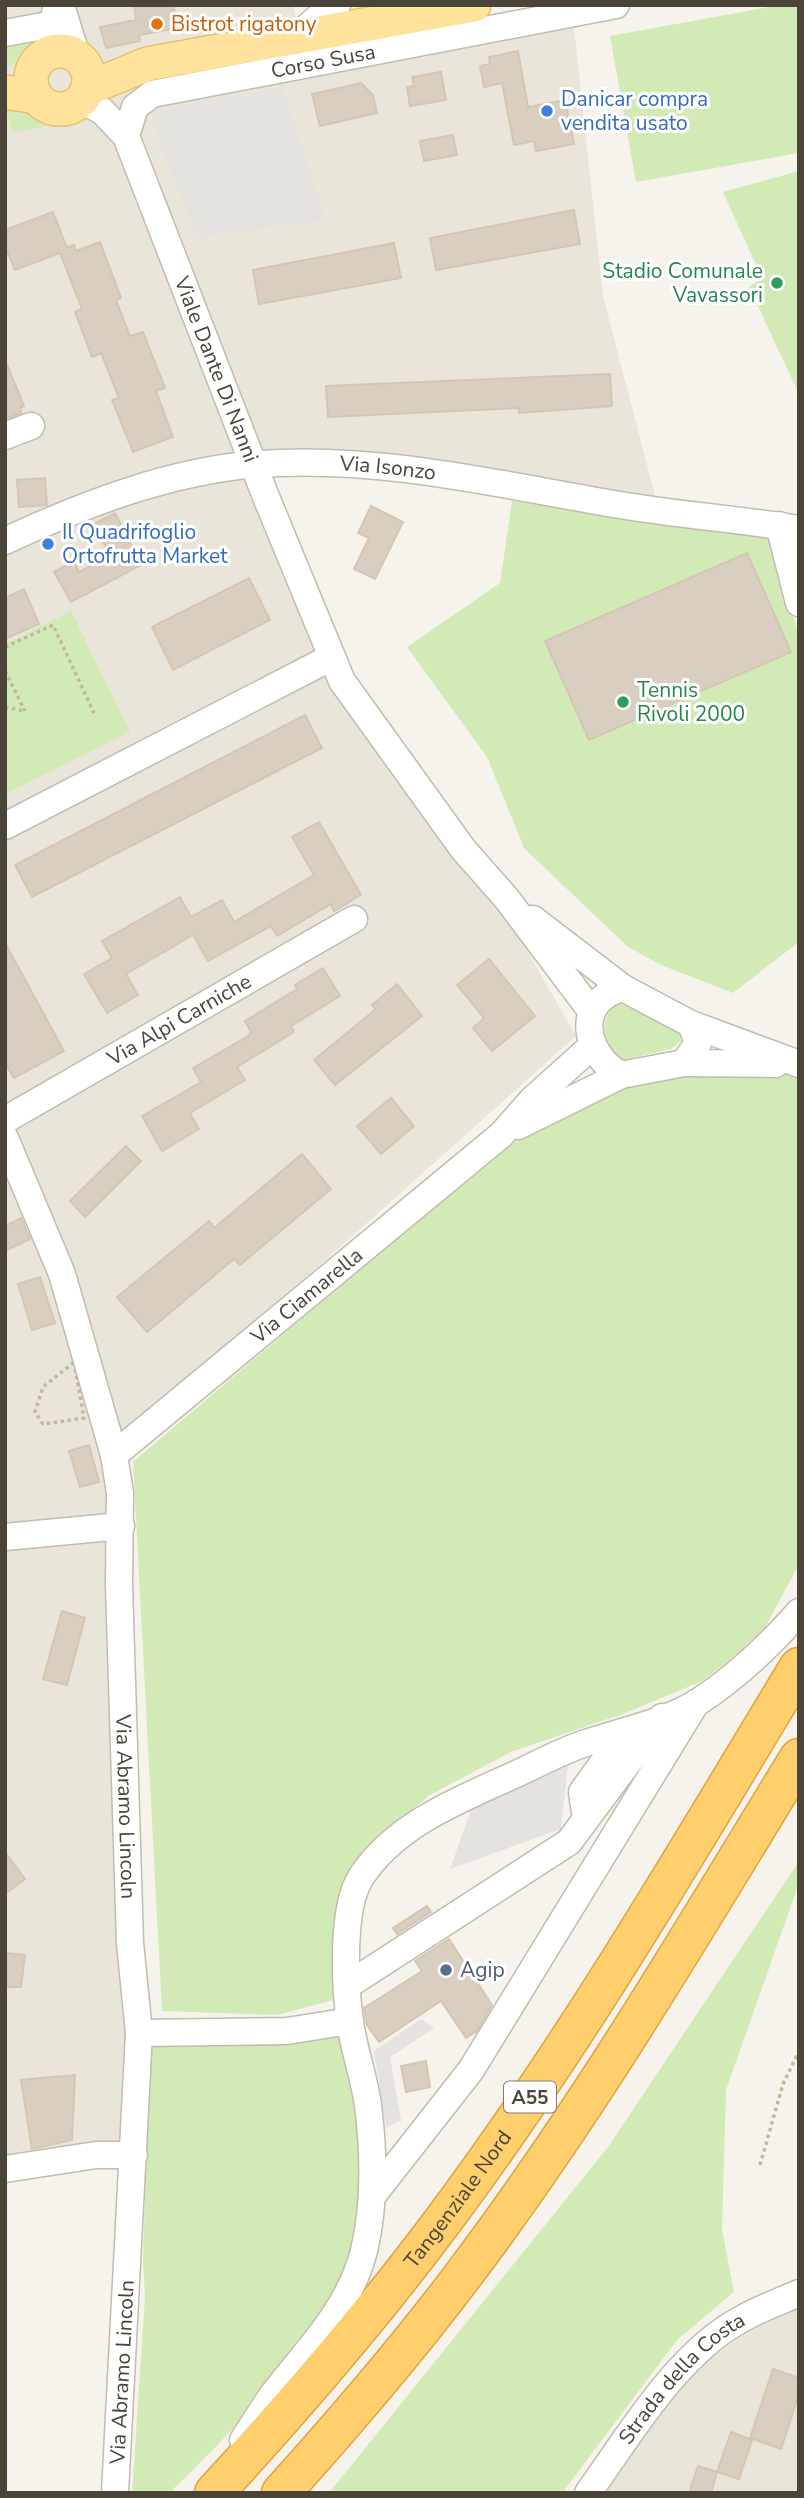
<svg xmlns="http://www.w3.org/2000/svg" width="804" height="2498" font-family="'Nunito Sans',sans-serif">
<rect width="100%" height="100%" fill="#f6f3ec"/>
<g fill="#eae5da">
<path d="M5 5H293L308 77 574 27 603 296 658 507 258 466 344 672 478 865 576 1036 125 1439 128 2142 5 2171Z"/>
<path d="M799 2294V2493H588L660 2395Z"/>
</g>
<g fill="#d2eab5">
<path d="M780 5H799V153L636 182 610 36Z"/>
<path d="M45 35 32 53 5 68V42Z"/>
<path d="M7 110 58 120V124L12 133Z"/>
<path d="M799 171V394L749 287 762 278 723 192Z"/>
<path d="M512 501 772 539 799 636V942L733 993 661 965 628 947 524 848 487 757 407 647 500 583Z"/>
<path d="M71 611 130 732 5 794V644Z"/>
<path d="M624 1004 678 1029 681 1041 671 1049 623 1060C601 1053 599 1020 614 1005Z"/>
<path d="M744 1070 799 1074V1564L760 1637 702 1681 628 1712 511 1752 430 1795 392 1826 361 1856 337 1999 277 2015 162 2011 133 1462 471 1175 532 1129 612 1090 653 1078Z"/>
<path d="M799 1861V1883L726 2090 722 2229 734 2292 678 2339 562 2493H329L608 2147Z"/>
<path d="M342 2031C358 2102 370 2175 355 2248 340 2318 223 2443 169 2493H132L145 2297 143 2260 150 2048 179 2039Z"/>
</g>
<g fill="#e5e3e0">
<path d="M282 87 325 219 197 238 153 125 154 116 162 110Z"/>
<path d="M568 1764 561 1829 450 1869 472 1807Z"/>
<path d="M421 2019 434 2028 390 2057 401 2120 386 2128 374 2051Z"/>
</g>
<g fill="#d8cfc1" stroke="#d3c7b4" stroke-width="2">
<path d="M134 5H173L178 28 139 35 140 41 106 48 100 27 136 20Z"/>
<path d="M518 51 528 107 565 100 574 144 536 151 534 141 514 145 502 83 484 87 480 66 490 64 489 57Z"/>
<path d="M441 72 446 100 410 106 407 87 414 86 412 77Z"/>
<path d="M361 83 373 95 377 113 320 126 312 94Z"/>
<path d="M453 135 457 155 424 161 420 141Z"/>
<path d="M574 210 580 244 436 270 430 238Z"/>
<path d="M53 212 67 248 74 245 76 251 100 242 121 298 116 300 130 336 143 332 165 388 156 391 173 437 133 452 112 400 119 398 101 353 92 357 75 312 82 309 60 253 15 270 5 246V230Z"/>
<path d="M394 243 401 278 259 304 253 270Z"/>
<path d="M5 360 24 406 20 408 21 413 5 419Z"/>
<path d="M610 374 612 406 519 413V408L328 417 326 386Z"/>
<path d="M45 478 47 505 19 507 17 480Z"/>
<path d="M371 506 403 522 375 579 354 569 369 538 358 533Z"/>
<path d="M115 513 141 565 71 602 54 572 74 561 79 572 110 556 94 524Z"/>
<path d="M747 553 791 652 589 740 545 641Z"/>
<path d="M249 578 270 620 173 670 152 627Z"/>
<path d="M24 589 39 624 5 639V598Z"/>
<path d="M305 715 322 748 32 897 15 865Z"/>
<path d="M319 822 361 895 334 911 331 904 277 936 271 926 208 961 193 935 126 974 138 995 107 1013 84 974 112 958 102 941 180 897 191 917 222 900 234 922 314 875 292 837Z"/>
<path d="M5 943 64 1051 14 1078 5 1063Z"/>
<path d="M489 959 535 1016 492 1051 473 1028 484 1018 457 985Z"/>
<path d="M323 968 340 996 291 1026 294 1032 237 1067 245 1080 190 1113 199 1129 162 1151 142 1116 201 1082 193 1068 248 1036 251 1032 245 1021 297 989 295 985Z"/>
<path d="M397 984 422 1016 335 1085 314 1060 376 1009 372 1005Z"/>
<path d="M391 1098 414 1126 381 1154 357 1126Z"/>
<path d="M126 1146 141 1161 85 1217 70 1201Z"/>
<path d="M302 1154 331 1189 240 1265 234 1259 147 1332 117 1297 209 1221 214 1228Z"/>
<path d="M21 1218 30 1239 5 1251V1226Z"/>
<path d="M40 1277 55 1323 32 1330 18 1284Z"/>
<path d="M89 1445 99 1482 80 1487 69 1451Z"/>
<path d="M62 1611 85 1618 67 1685 43 1679Z"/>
<path d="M5 1852 25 1879 5 1894Z"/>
<path d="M427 1906 431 1912 397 1934 393 1928Z"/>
<path d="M449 1939 492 2005 477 2031 466 2038 441 2001 379 2042 367 2025 364 2008 422 1971 415 1961Z"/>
<path d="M5 1953 25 1955 21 1987H5Z"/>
<path d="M426 2061 430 2087 406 2092 401 2066Z"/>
<path d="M75 2075 72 2140 32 2149 21 2080Z"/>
<path d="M773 2369 799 2378V2394L781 2449 750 2438Z"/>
<path d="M731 2432 752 2440 739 2479 717 2472Z"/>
<path d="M698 2466 717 2472 711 2493H689Z"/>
</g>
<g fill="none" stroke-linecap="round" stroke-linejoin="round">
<defs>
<g id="minor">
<path d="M61 5 77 57"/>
<path d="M5 33 54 24"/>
<path d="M295 38 322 14 337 5"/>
<path d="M50 52 56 7"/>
<path id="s1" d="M80 99 102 111 126 136 266 497 342 681 463 849 507 899 592 1012"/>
<path id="s2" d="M126 136 135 107 152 94 616 5"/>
<path d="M5 436 31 426"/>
<path d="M779 525 799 603"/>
<path id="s3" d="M5 541C84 504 170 471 258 464 379 455 501 485 620 505 679 515 739 519 799 529"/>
<path d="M5 826 330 658"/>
<path d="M533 919 623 988"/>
<path d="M623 988 691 1024 698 1043 684 1063 621 1075C583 1054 574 1001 623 988Z"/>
<path d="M691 1024 799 1064"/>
<path d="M684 1063 776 1064"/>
<path id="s4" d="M5 1120 354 919"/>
<path d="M518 1126 621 1075"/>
<path id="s5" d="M5 1138 62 1274 114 1455 120 1493 119 1584 130 1943 139 2033 115 2493"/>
<path id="s6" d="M114 1455 501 1135 532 1100 592 1046"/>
<path d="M5 1537 121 1526"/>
<path d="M586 1819 582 1792 608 1756H634"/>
<path d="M348 1985 569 1842 662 1717"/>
<path d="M139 2033 287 2031 350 2021"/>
<path d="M5 2169 96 2155H134"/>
<path d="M373 2195 471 2070 696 1703"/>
<path d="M243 2440C253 2425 263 2408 274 2393 309 2348 349 2309 364 2251 375 2204 374 2153 368 2105 364 2077 354 2050 350 2022 345 1986 341 1908 361 1877 396 1824 459 1800 514 1775 538 1764 561 1751 586 1743 622 1731 666 1722 698 1702 735 1678 770 1645 799 1612"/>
<path id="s7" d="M588 2493C629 2436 677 2354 740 2320 758 2309 779 2302 799 2293"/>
</g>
<g id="major">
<circle cx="60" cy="80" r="29"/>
<path d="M87 89 147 64 474 5"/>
<path d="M5 92 37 97"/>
</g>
<g id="highway">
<path id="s8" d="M214 2493C294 2406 371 2317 442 2222 574 2046 685 1855 799 1667"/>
<path d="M281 2493C345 2422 407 2350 464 2274 588 2110 692 1933 799 1758"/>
</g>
</defs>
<use href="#minor" stroke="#c2bbae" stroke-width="29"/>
<use href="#major" stroke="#e6c16a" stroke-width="36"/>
<use href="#highway" stroke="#e0a43c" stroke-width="41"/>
<g stroke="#c4b79f" stroke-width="3.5" stroke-dasharray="3.5 3.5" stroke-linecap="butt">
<path d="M5 647 53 625 94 713"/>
<path d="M5 671 25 711"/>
<path d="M5 707 25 711"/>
<path d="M74 1362 84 1418 43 1424 35 1412 43 1387Z"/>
<path d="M760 2165 783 2084 799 2051"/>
</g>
<use href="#minor" stroke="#fff" stroke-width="26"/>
<use href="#major" stroke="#ffe39c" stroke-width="33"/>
<use href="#highway" stroke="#ffcf6e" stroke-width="38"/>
</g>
<circle fill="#e8710a" stroke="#fff" stroke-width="2.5" cx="157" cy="24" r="7"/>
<g fill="#3f7fe0" stroke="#fff" stroke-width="2.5">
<circle cx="547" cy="111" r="7"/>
<circle cx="48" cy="544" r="7"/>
</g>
<g fill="#2e9e5b" stroke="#fff" stroke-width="2.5">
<circle cx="777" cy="283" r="7"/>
<circle cx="623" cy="702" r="7"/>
</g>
<circle fill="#5c6f8a" stroke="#fff" stroke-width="2.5" cx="446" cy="1970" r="7"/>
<g text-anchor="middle" stroke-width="6" stroke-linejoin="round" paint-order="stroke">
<rect fill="#fff" stroke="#817c74" stroke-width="2" x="504" y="2081.5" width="52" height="31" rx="5"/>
<g font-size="19" font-weight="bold" fill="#4b4439">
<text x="530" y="2104">A55</text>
</g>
<g font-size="21" fill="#c56008" stroke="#fff" text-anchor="start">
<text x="171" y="31">Bistrot rigatony</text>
</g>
<g font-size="21" fill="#4b4439" stroke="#fff">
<text dy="7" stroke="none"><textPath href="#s2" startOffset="226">Corso Susa</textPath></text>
<text dy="7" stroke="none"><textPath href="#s1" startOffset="310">Viale Dante Di Nanni</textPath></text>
<text dy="7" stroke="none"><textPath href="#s3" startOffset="396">Via Isonzo</textPath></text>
<text dy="7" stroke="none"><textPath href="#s4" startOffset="201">Via Alpi Carniche</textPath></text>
<text dy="7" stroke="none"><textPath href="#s6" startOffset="250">Via Ciamarella</textPath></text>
<text dy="7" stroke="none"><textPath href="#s5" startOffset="688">Via Abramo Lincoln</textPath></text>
<text dy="7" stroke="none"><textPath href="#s8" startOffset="382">Tangenziale Nord</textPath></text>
<text transform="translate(122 2372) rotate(-87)" y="7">Via Abramo Lincoln</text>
<text dy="7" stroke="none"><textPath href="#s7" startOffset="149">Strada della Costa</textPath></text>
</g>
<g font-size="21" fill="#366cbe" stroke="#fff" text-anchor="start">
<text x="561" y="106">Danicar compra<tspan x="561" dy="24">vendita usato</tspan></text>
<text x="62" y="539">Il Quadrifoglio<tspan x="62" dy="24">Ortofrutta Market</tspan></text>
</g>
<g font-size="21" fill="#27864d" stroke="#fff" text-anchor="end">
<text x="763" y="278">Stadio Comunale<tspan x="763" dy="24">Vavassori</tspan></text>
<text x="637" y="697" text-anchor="start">Tennis<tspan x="637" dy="24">Rivoli 2000</tspan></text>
</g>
<g font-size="21" fill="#4e5e75" stroke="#fff" text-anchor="start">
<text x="460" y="1977">Agip</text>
</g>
</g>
<rect width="804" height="2498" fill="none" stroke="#4b4439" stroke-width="14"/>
</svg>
